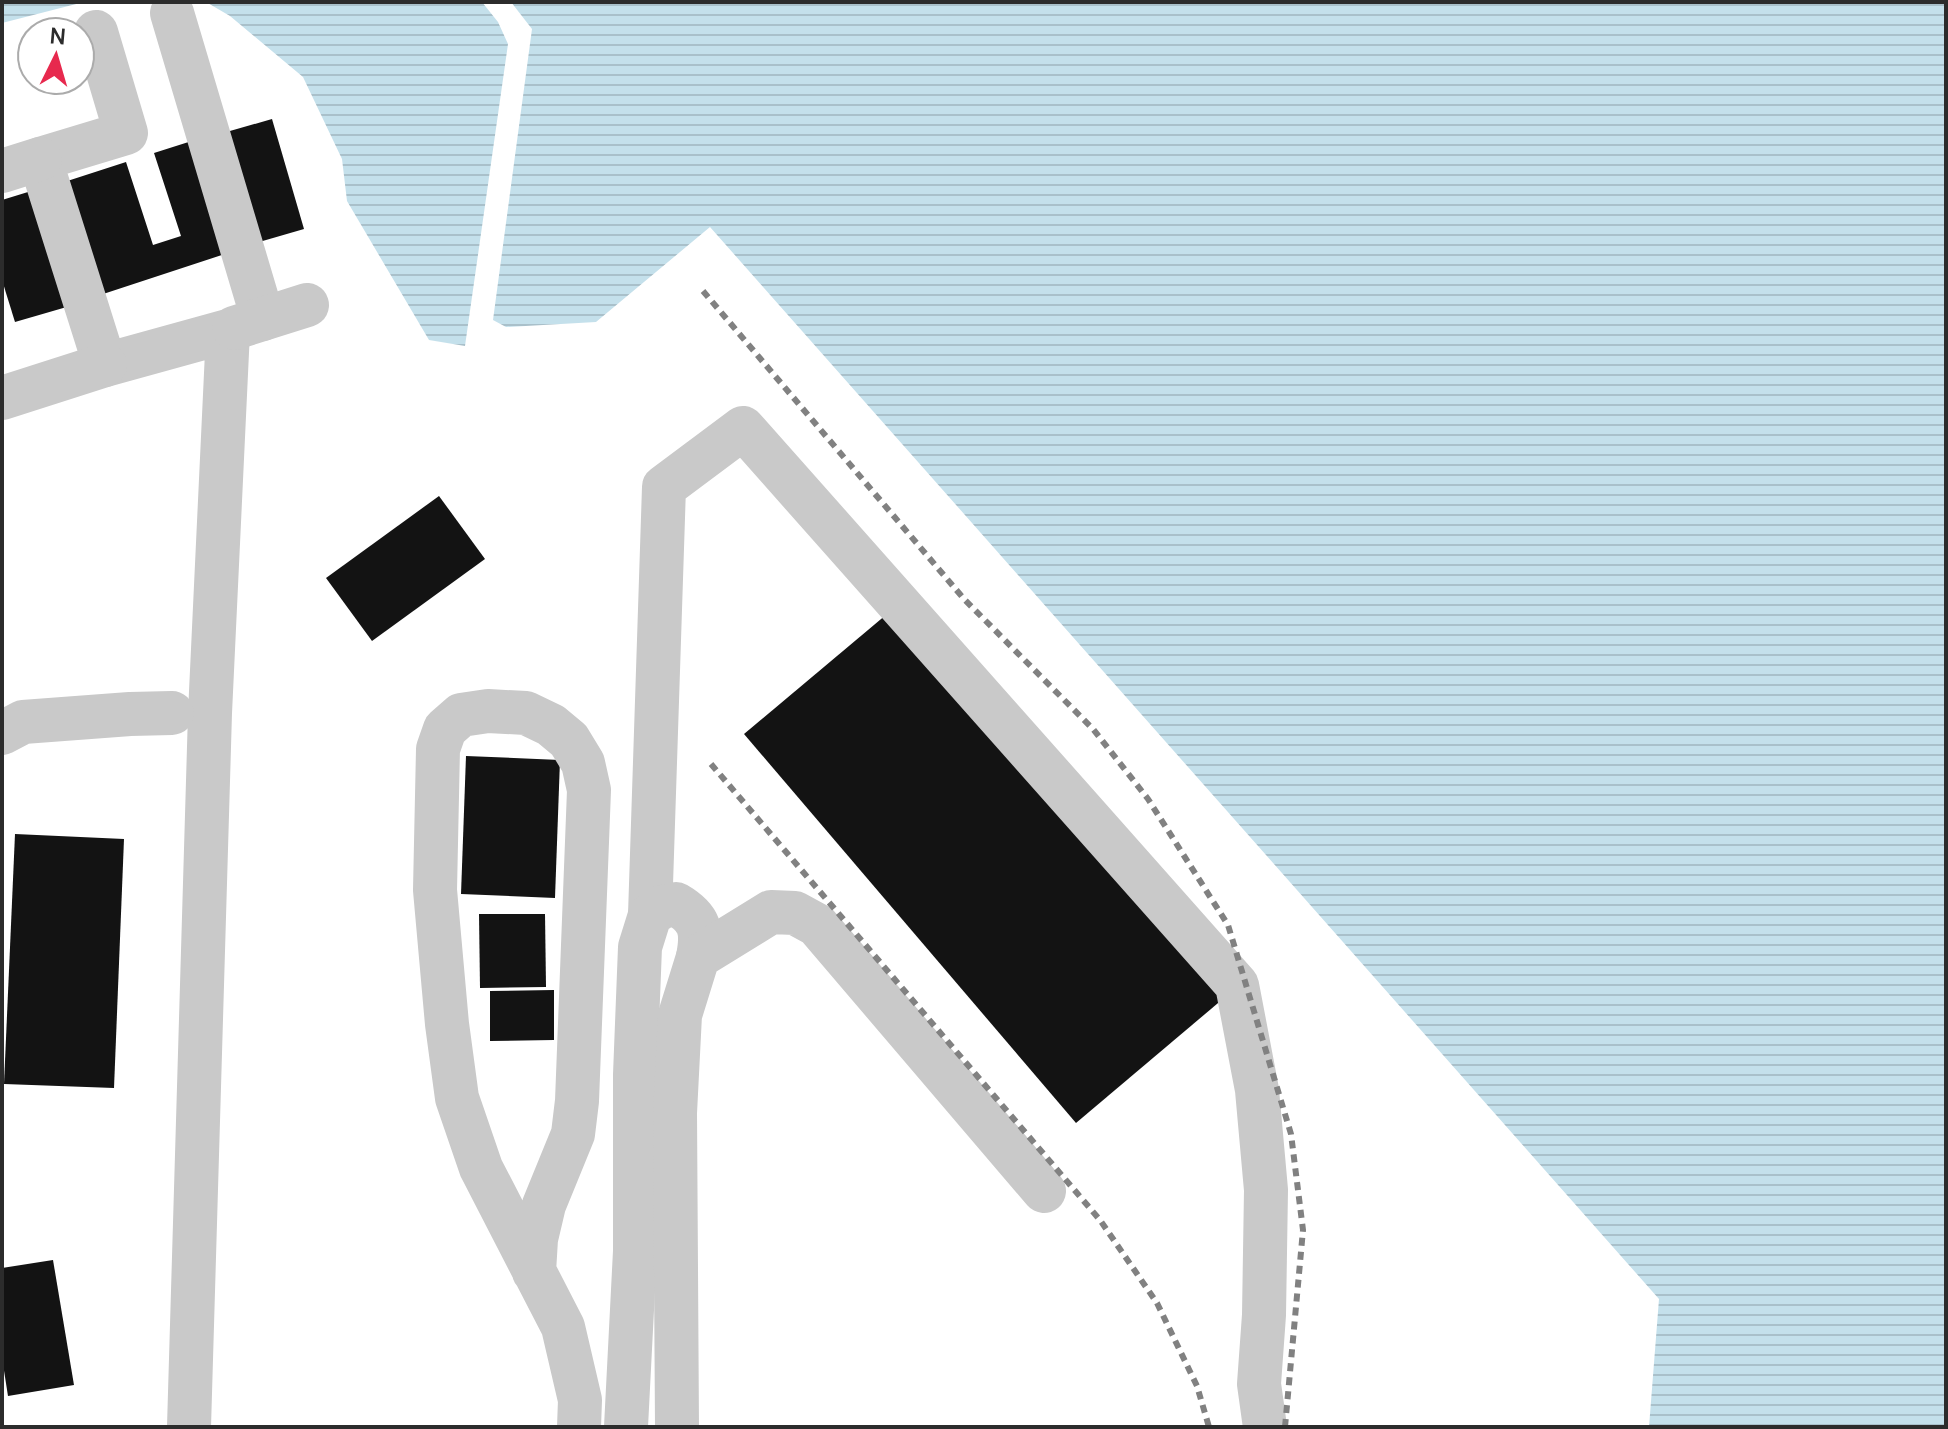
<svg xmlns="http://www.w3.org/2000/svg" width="1948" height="1429" font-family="Manrope,sans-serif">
<defs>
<pattern id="water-rules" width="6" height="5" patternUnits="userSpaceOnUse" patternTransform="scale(2)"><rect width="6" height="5" fill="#c4e0eb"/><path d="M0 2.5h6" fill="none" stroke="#a9c0ca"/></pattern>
</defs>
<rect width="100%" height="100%" fill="#fff"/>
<g fill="url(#water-rules)">
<path d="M2 2H84L2 23Z"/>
<path d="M206 2H482L498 22 508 44 465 346 429 340 347 201 342 159 303 77 230 16Z"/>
<path d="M511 2H1946V1427H1649L1659 1299 710 227 596 322 506 327 493 320 532 29Z"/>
</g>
<g fill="#131313">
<path d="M272 119 304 229 249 245 216 135Z"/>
<path d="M198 139 234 251 91 298 55 185 126 162 153 245 181 236 154 153Z"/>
<path d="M41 188 77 304 15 322 2 280V200Z"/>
<path d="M439 496 485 559 372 641 326 578Z"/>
<path d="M893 609 1224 998 1076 1123 744 734Z"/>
<path d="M466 756 560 760 555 898 461 894Z"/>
<path d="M15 834 124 839 114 1088 4 1084Z"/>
<path d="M479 914H545L546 987 480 988Z"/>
<path d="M554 990V1040L490 1041V991Z"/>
<path d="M53 1260 74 1385 8 1396 2 1358V1268Z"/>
</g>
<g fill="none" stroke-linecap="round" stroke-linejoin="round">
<g stroke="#c9c9c9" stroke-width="44">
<path d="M172 13 263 319"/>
<path d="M96 32 126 133 40 159 105 365 228 331 210 713 189 1427"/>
<path d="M2 171 40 159"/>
<path d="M234 328 307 305"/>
<path d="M2 398 105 365"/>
<path d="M2 733 23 722 130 714 172 713"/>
<path d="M650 915 664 487 743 428 1237 985 1257 1090 1266 1190 1264 1315 1259 1384 1265 1427"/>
<path d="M534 1272 536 1239 544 1205 573 1134 577 1101 589 790 583 763 569 740 551 725 526 713 488 711 461 715 445 729 438 749 435 890 447 1024 457 1098 481 1168 563 1327 580 1400 579 1427"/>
<path d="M626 1427 635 1251V1075L640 947 650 915 662 907 676 904C700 918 703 930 698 957"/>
<path d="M677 1427 675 1113 680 1015 698 957 771 912 795 913 817 925 1044 1191"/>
</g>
<g stroke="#818181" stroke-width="6" stroke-dasharray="8 6" stroke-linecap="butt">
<path d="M703 291 964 599 1093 729 1148 799 1228 925 1291 1134 1303 1230 1285 1427"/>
<path d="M711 764 1100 1220 1157 1303 1197 1386 1209 1427"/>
</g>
</g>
<rect width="1948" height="1429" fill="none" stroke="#2c2c2c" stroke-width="8"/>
<g transform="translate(56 56) rotate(5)"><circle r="38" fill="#ffffff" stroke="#ababab" stroke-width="2"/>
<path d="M0-6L14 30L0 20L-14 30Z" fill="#e7294e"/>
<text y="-12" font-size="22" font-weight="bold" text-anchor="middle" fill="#2c2c2c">N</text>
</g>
</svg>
